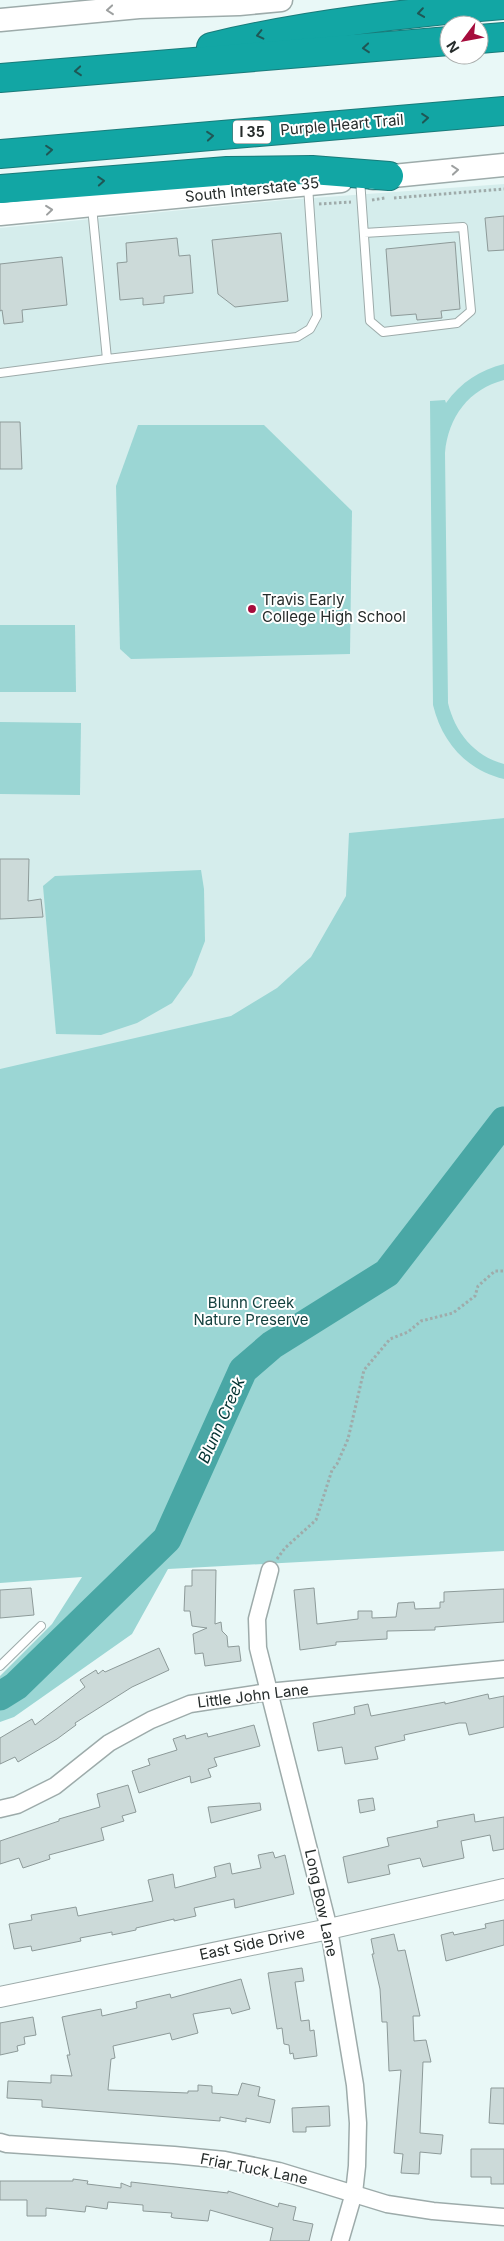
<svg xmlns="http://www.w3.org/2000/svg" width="504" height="2241" font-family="Inter,sans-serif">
<rect width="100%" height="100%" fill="#e9f8f7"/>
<path fill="#d5edec" d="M504 184V818L381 830 382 1047 0 1081V228L285 200Z"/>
<g fill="#9bd6d4">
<path d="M504 364V380C469 389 448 417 445 453L448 703C455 732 474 756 504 764V779C466 770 442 742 433 705L430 401 445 400 446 403C461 382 480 370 504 364Z"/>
<path d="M138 425H264L352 511 350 654 131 659 120 649 116 486Z"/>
<path d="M0 625H75L76 692H0Z"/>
<path d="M0 722 81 723 80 795 0 794Z"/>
<path d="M504 818V1551L168 1569 132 1634 14 1717 0 1722V1676L52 1624 82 1577 0 1583V1069L231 1016 277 988 311 957 346 896 349 833Z"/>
<path d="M201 870 204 889 205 941 192 975 172 1003 137 1023 101 1035 56 1034 43 886 55 876Z"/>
</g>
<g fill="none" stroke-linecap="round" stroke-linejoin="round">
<path stroke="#49a7a5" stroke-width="29" d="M0 1696 16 1686 167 1539 243 1370 272 1345 387 1273 504 1121"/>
</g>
<g fill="#ccdad9" stroke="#8d9a99">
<path d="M504 216V250L488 251 485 218Z"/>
<path d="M281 233 288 301 235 307 218 294 212 240Z"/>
<path d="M177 238 179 256 190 255 193 293 164 296V303L143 305V298L120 300 117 263 127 262 126 243Z"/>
<path d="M455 242 460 309 441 311 442 318 417 320 416 314 391 316 386 249Z"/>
<path d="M62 257 67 305 22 310 23 322 4 324 2 310 0 311V264Z"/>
<path d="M0 422H20L22 469H0Z"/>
<path d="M0 859H29L28 901 41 899 43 917 0 919Z"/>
<path d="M192 1570H216L215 1624 221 1622 222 1631 227 1636 228 1647 239 1646 241 1661 205 1666 203 1653 195 1654 193 1634 207 1628 192 1626 190 1611H184L185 1586H192Z"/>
<path d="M31 1588 34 1615 0 1618V1590Z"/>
<path d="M314 1588 317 1624 358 1619V1611H372V1618L396 1617 398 1603 414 1602 415 1609 440 1608V1602H444V1592L504 1589V1622L435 1627V1630L387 1631V1639L336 1642V1645L300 1650 294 1590Z"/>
<path d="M159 1648 169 1670 132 1687 75 1723 76 1725 57 1739 18 1762 15 1757 0 1764V1738L32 1719 35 1725 85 1687 80 1680 96 1670 98 1674 103 1670 105 1672Z"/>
<path d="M488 1694 489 1699 504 1696V1727L469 1735 466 1723H459L404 1735 405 1740 375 1747 378 1759 345 1764 342 1747 318 1751 313 1723 355 1714 354 1707 368 1704 371 1716 445 1702V1704Z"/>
<path d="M254 1725 260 1746 214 1758 217 1766 208 1769 211 1777 191 1783 190 1776 139 1793 132 1771 150 1765 148 1759 177 1750 173 1739 185 1735 186 1739 207 1733 208 1737Z"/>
<path d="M128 1785 136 1812 122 1816 124 1821 101 1828 104 1840 49 1855 50 1859 23 1868 19 1858 0 1864V1841L59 1821V1819L100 1807 97 1794Z"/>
<path d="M373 1798 375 1810 360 1813 358 1800Z"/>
<path d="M260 1803 261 1810 211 1823 208 1807Z"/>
<path d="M474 1814 475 1822 504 1817V1849L493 1851 490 1835 461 1841 464 1858 423 1867 420 1858 388 1865 390 1874 348 1883 343 1857 389 1846 387 1838 438 1827 437 1821Z"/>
<path d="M273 1852 275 1858 285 1855 294 1894 235 1908 234 1899 194 1908 196 1916 174 1921V1919L136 1928V1930L112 1935V1932L80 1938 81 1941 32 1951 31 1946 14 1949 9 1924 32 1920 31 1915 76 1907 78 1916 153 1901 148 1880 173 1874 175 1888 216 1877 214 1867 230 1863 232 1874 261 1868 258 1855Z"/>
<path d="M504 1920V1945L446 1961 441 1935 453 1932 454 1935 486 1928 485 1924Z"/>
<path d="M394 1934 398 1951 405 1950 420 2016H413L414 2041 426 2040 431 2062H423L420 2133 443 2135 441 2154 420 2152 419 2174 401 2173 403 2154 394 2153 401 2070 389 2071 387 2022H382L380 1989 372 1954H374L371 1939Z"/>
<path d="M302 1968 304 1981 295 1982 301 2021 309 2020 310 2031 314 2030 317 2056 294 2059 293 2053 290 2054 289 2045 284 2044 282 2028 277 2029 268 1973Z"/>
<path d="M241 1979 250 2009 232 2014 230 2008 193 2014 198 2033 172 2040 170 2033 113 2046 115 2058 111 2059 108 2090 188 2093V2091H198V2085L212 2086V2093L238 2095 242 2083 260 2087 258 2096 275 2100 270 2123 246 2118V2122L220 2117V2121L42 2107V2100L7 2098 8 2081 51 2083V2075L72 2076 67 2055H70L62 2017 101 2009 102 2016 137 2008 136 2002 170 1994 171 1998Z"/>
<path d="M33 2017 36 2035 24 2037 25 2044 17 2046 18 2051 0 2055V2023Z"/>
<path d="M491 2088H504V2124L489 2123Z"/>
<path d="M329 2106 330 2126 306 2127V2132H293L292 2108Z"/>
<path d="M471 2149H504V2184H491V2177H471Z"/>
<path d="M73 2179 88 2181 87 2184 121 2188V2183L131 2187V2182L228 2193V2191L278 2207 279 2203 296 2207 293 2220 313 2224 309 2241H270L273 2228 210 2210 208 2221 174 2218 171 2217 172 2213 143 2211V2205L108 2202 107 2209 86 2206 85 2212 46 2208V2216H27V2200H0V2181H73Z"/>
</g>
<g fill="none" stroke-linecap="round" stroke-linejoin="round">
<defs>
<g id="service">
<path d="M360 179 370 321 383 332 457 323 471 311 463 227 364 233"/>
<path d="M92 207 107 359 297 337 310 329 317 316 308 186"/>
<path d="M0 373 107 359"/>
<path d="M0 1666 41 1626"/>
</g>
<g id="minor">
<path d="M270 1570 257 1619 258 1648 329 1929 355 2085 358 2123 357 2166 354 2193 340 2241"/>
<path d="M0 1809 17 1805 55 1786 109 1743 151 1720 190 1704 268 1692 504 1669"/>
<path d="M0 2142 7 2144 174 2155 225 2160 279 2171 387 2204 433 2211 504 2217"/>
</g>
<path id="tertiary" d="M0 1997 329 1929 504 1889"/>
<g id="secondary">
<path d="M0 20 139 7 239 4 281 0"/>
<path d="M373 178 504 165"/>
<path d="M0 214 341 181"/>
</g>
<g id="motorway">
<path d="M479 39 504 37"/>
<path d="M211 47C307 24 406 13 504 5"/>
<path d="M0 78 449 41"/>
<path d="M0 154 504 111"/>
<path d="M0 189 227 171 312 170 389 176"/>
</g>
</defs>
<use href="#service" stroke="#9dabaa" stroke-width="10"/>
<use href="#minor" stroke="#9dabaa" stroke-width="19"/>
<use href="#tertiary" stroke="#9dabaa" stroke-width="22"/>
<use href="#secondary" stroke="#9dabaa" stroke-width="25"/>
<use href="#motorway" stroke="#197b7a" stroke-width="30"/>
<g stroke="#9fabaa" stroke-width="3" stroke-dasharray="2.5 2.5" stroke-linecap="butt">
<path d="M394 198 504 189"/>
<path d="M372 200 385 198"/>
<path d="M319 204 351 202"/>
<path d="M277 1559 285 1548 316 1520 332 1470 337 1464 348 1439 364 1370 390 1339 408 1332 421 1321 453 1313 475 1296 478 1286 495 1271H504"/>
</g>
<use href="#service" stroke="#fff" stroke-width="8"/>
<use href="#minor" stroke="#fff" stroke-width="16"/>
<use href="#tertiary" stroke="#fff" stroke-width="20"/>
<use href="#secondary" stroke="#fff" stroke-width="22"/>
<use href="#motorway" stroke="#12a6a4" stroke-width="28"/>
</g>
<defs><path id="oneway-chevron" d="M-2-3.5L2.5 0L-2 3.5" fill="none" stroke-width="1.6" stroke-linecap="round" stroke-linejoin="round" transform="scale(1.25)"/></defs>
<g stroke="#9da0a0">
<use href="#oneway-chevron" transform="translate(110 10) rotate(175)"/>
<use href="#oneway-chevron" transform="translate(455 170) rotate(-5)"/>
<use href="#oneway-chevron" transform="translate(49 210) rotate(-6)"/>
</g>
<g stroke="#1f5755">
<use href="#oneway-chevron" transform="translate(421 13) rotate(172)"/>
<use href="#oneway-chevron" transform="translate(260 35) rotate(167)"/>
<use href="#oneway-chevron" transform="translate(366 48) rotate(175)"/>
<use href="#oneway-chevron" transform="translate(78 71) rotate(175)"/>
<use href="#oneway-chevron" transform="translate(425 118) rotate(-5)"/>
<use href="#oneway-chevron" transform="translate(210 136) rotate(-5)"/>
<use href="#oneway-chevron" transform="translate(49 150) rotate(-5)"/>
<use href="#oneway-chevron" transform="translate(101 181) rotate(-4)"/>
</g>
<circle fill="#a60c3c" stroke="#fff" stroke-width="2" cx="252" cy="609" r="5"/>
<g text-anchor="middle" stroke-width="4" stroke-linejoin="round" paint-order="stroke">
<rect fill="#fff" stroke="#676b6b" stroke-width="1" x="233" y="120.5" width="38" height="23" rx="4"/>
<g font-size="14" font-weight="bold" fill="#262c2b">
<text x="252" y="137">I 35</text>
</g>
<g font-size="15" fill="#262c2b" stroke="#fff">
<text transform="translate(342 125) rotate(-5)" y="5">Purple Heart Trail</text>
<text transform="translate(252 190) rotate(-6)" y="5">South Interstate 35</text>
<text transform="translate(253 1696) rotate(-7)" y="5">Little John Lane</text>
<text transform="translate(321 1903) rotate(78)" y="5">Long Bow Lane</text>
<text transform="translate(252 1944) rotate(-12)" y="5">East Side Drive</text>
<text transform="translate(254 2169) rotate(11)" y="5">Friar Tuck Lane</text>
</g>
<g font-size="15" fill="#262c2b" stroke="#fff" text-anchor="start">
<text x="262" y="605">Travis Early<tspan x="262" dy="17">College High School</tspan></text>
</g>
<g font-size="15" fill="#13403e" stroke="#fff">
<text x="251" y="1308">Blunn Creek<tspan x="251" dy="17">Nature Preserve</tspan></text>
</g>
<g font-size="16" font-style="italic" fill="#043332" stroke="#fff">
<text transform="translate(221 1420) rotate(-66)" y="6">Blunn Creek</text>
</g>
</g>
<g transform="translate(464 40) rotate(238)"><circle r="24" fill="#ffffff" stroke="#a8abaa"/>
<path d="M0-4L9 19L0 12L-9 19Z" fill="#a60c3c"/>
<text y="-8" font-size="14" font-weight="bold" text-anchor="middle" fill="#262c2b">N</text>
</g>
</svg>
